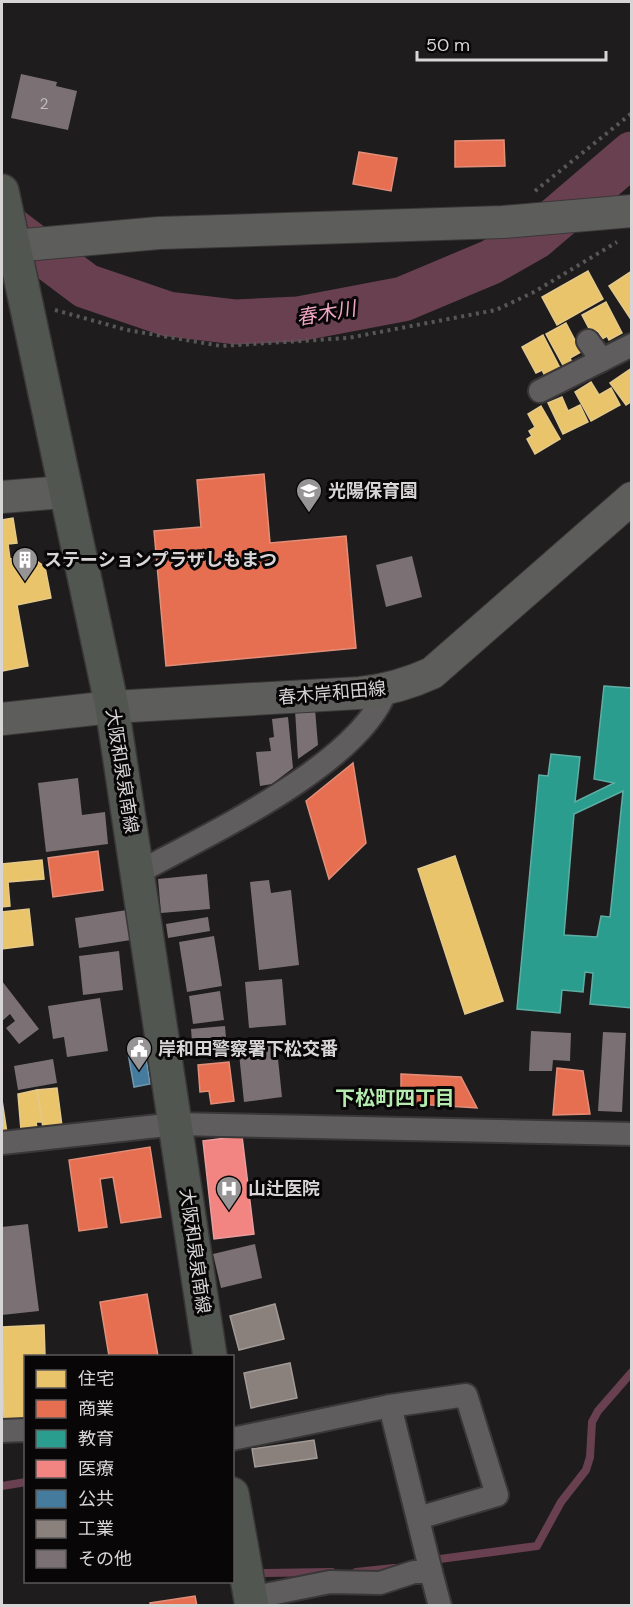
<svg xmlns="http://www.w3.org/2000/svg" width="633" height="1607" font-family="'DM Sans','Noto Sans JP',sans-serif">
<rect width="100%" height="100%" fill="#1e1c1d"/>
<g fill="#e9c46a" stroke="#e4c98a" stroke-width="1.5">
<path d="M588 271 603 299 557 325 542 297Z"/>
<path d="M632 271V321L609 286Z"/>
<path d="M606 302 622 333 609 340 607 336 602 339 598 331 592 334 582 315Z"/>
<path d="M566 323 581 352 570 358 572 363 564 367 546 334Z"/>
<path d="M543 335 561 370 546 378 542 370 536 373 522 347Z"/>
<path d="M632 368V401L626 405 610 383Z"/>
<path d="M591 382 599 395 611 388 620 405 591 421 575 392Z"/>
<path d="M562 397 568 411 580 405 588 422 563 434 548 403Z"/>
<path d="M541 406 560 439 535 454 527 439 532 436 529 431 535 427 528 414Z"/>
<path d="M13 518 17 543 8 544 10 559 30 556 45 567 51 598 17 605 28 666 2 671V520Z"/>
<path d="M455 856 503 1001 465 1014 418 869Z"/>
<path d="M42 860 44 879 8 882 10 906 2 907V864Z"/>
<path d="M29 909 33 945 2 949V912Z"/>
<path d="M57 1088 62 1126 43 1128 37 1090Z"/>
<path d="M37 1090 42 1122H36L37 1128 21 1130 18 1094Z"/>
<path d="M2 1100 7 1133 2 1134Z"/>
<path d="M44 1325 45 1356H26V1423L4 1424 2 1327Z"/>
</g>
<g fill="#e76f51" stroke="#e28e79" stroke-width="1.5">
<path d="M504 140 505 166 455 167V141Z"/>
<path d="M359 152 397 158 391 191 353 184Z"/>
<path d="M264 474 270 543 346 536 356 648 166 666 154 531 201 527 197 480Z"/>
<path d="M353 763 366 843 329 879 306 801Z"/>
<path d="M98 851 103 890 53 897 48 858Z"/>
<path d="M229 1062 234 1101 211 1104 209 1091 200 1092 198 1065Z"/>
<path d="M557 1068 583 1071 590 1114 553 1115Z"/>
<path d="M401 1074 461 1077 477 1108 401 1103Z"/>
<path d="M150 1147 161 1217 121 1223 113 1177 100 1179 107 1227 79 1231 69 1160Z"/>
<path d="M147 1294 158 1356H109L100 1302Z"/>
<path d="M195 1596 197 1606H150V1603Z"/>
</g>
<path fill="#2a9d8f" stroke="#5eaea4" stroke-width="1.5" fill-rule="evenodd" d="M604 686 632 688V1008L590 1004 593 973 585 972 583 992 562 990 560 1013 517 1009 539 775 548 776 551 754 580 757 575 802 614 783 594 779ZM623 791 610 917 601 916 597 937 564 935 574 814Z"/>
<path fill="#f28482" stroke="#ea9c9b" stroke-width="1.5" d="M242 1136 254 1234 214 1239 203 1141Z"/>
<path fill="#457b9d" stroke="#7196ae" stroke-width="1.5" d="M145 1051 150 1084 134 1087 128 1053Z"/>
<g fill="#8a817c" stroke="#a19a97" stroke-width="1.5">
<path d="M275 1304 284 1339 239 1350 230 1316Z"/>
<path d="M290 1363 297 1398 251 1408 244 1373Z"/>
<path d="M314 1440 317 1458 255 1467 252 1449Z"/>
</g>
<g fill="none" stroke-linecap="round" stroke-linejoin="round">
<g stroke="#694050" stroke-width="8">
<path d="M2 1486 26 1482"/>
<path d="M440 1559 537 1546 561 1502 586 1470 590 1457 592 1422 598 1411 632 1372"/>
<path d="M356 1572 394 1568"/>
<path d="M265 1573 332 1572"/>
</g>
<path stroke="#694050" stroke-width="45" d="M2 223 86 286 168 314 236 322 298 319 403 299 491 262 535 237 632 154"/>
</g>
<g fill="#7b7174">
<path d="M21 74 57 82 56 86 77 91 68 130 11 118Z"/>
<path d="M412 556 422 597 386 607 376 565Z"/>
<path d="M315 709 318 745 298 759 295 710Z"/>
<path d="M288 717 293 768 272 784 260 786 256 752 271 751 269 738 274 737 272 719Z"/>
<path d="M78 778 82 815 105 812 108 844 46 852 38 783Z"/>
<path d="M207 874 210 909 161 913 158 879Z"/>
<path d="M269 880 271 893 291 890 299 965 259 970 250 882Z"/>
<path d="M127 910 131 940 79 948 75 918Z"/>
<path d="M208 917 210 931 168 938 166 924Z"/>
<path d="M214 936 222 986 187 992 179 942Z"/>
<path d="M119 951 123 990 83 995 79 956Z"/>
<path d="M282 979 286 1025 249 1028 245 982Z"/>
<path d="M2 981 39 1029 19 1044 6 1028 15 1021 10 1014 2 1021Z"/>
<path d="M220 991 224 1020 193 1024 189 996Z"/>
<path d="M100 998 108 1051 67 1057 64 1037 53 1039 48 1006Z"/>
<path d="M225 1026 227 1050 193 1055 191 1029Z"/>
<path d="M531 1031 571 1033 570 1061 553 1060 552 1071H529Z"/>
<path d="M603 1032 626 1033 622 1112 598 1111Z"/>
<path d="M276 1040 282 1097 244 1102 238 1044Z"/>
<path d="M53 1059 57 1083 18 1090 14 1066Z"/>
<path d="M28 1224 39 1311 2 1315V1227Z"/>
<path d="M255 1244 262 1278 221 1288 213 1254Z"/>
</g>
<g fill="none" stroke-linecap="round" stroke-linejoin="round">
<defs>
<g id="street">
<path d="M588 341 602 360"/>
<path d="M540 391 632 345"/>
<path d="M139 872C207 835 360 764 386 690"/>
<path d="M2 1143 176 1124 632 1134"/>
<path d="M390 1406 431 1572"/>
<path d="M2 1431 26 1430"/>
<path d="M232 1439 390 1406 466 1395 497 1495 418 1518"/>
<path d="M250 1598 330 1582 380 1583 414 1572H431L440 1606"/>
</g>
<g id="secondary">
<path d="M2 247 159 233 503 222 632 211"/>
<path d="M2 497 64 492"/>
<path d="M2 719 112 707 360 693C387 690 408 684 432 673L632 498"/>
</g>
<g id="primary">
<path d="M2 191 112 707 210 1356"/>
<path d="M232 1494 252 1606"/>
</g>
</defs>
<use href="#street" stroke="#3a3738" stroke-width="26"/>
<use href="#secondary" stroke="#3a3738" stroke-width="34"/>
<use href="#primary" stroke="#3a3738" stroke-width="36"/>
<g stroke="#585757" stroke-width="4" stroke-dasharray="3 4.5" stroke-linecap="butt">
<path d="M535 191 632 113"/>
<path d="M55 310 127 330 221 346 348 338 496 310 534 292 617 242"/>
</g>
<use href="#street" stroke="#5f5d5e" stroke-width="22"/>
<use href="#secondary" stroke="#5d5e5b" stroke-width="32"/>
<use href="#primary" stroke="#525650" stroke-width="33"/>
</g>
<defs>
<symbol id="school-pin" viewBox="-11 -11 22 30"><path d="M0 17L-7.5 6A9.5 9.5 0 1 1 7.5 6Z" fill="#979495" stroke="#080607"/><path d="M0-5L7-2L0 1L-7-2ZM-4 1L0 2.5L4 1V4Q0 6-4 4Z" fill="#fff"/></symbol>
<symbol id="building-pin" viewBox="-11 -11 22 30"><path d="M0 17L-7.5 6A9.5 9.5 0 1 1 7.5 6Z" fill="#979495" stroke="#080607"/><path d="M-4-6H4V6H1V3H-1V6H-4ZM-2.5-4.3h1.7v1.8h-1.7ZM.8-4.3h1.7v1.8H.8ZM-2.5-1h1.7V.8h-1.7ZM.8-1h1.7V.8H.8Z" fill="#fff"/></symbol>
<symbol id="civic-pin" viewBox="-11 -11 22 30"><path d="M0 17L-7.5 6A9.5 9.5 0 1 1 7.5 6Z" fill="#979495" stroke="#080607"/><path d="M-.6-6.5H3V-4.5H.6V-3L4-1V1h2V6H-6V1h2V-1L-.6-3ZM-1.2 2.5V6h2.4V2.5Z" fill="#fff"/></symbol>
<symbol id="hospital-pin" viewBox="-11 -11 22 30"><path d="M0 17L-7.5 6A9.5 9.5 0 1 1 7.5 6Z" fill="#979495" stroke="#080607"/><path d="M-5-5h3v3.5h4V-5h3V5h-3V1.5h-4V5h-3Z" fill="#fff"/></symbol>
</defs>
<g fill-rule="evenodd">
<use href="#school-pin" x="294" y="476" width="30" height="40"/>
<use href="#building-pin" x="10" y="545" width="30" height="40"/>
<use href="#civic-pin" x="124" y="1034" width="30" height="40"/>
<use href="#hospital-pin" x="214" y="1174" width="30" height="40"/>
</g>
<g text-anchor="middle" stroke-width="6" stroke-linejoin="round" paint-order="stroke">
<g font-size="15" fill="#c1bcbe">
<text x="44" y="109">2</text>
</g>
<g font-size="18" font-weight="bold" fill="#d8d5d6" stroke="#080607" text-anchor="start">
<text x="328" y="497">光陽保育園</text>
<text x="44" y="566">ステーションプラザしもまつ</text>
<text x="158" y="1055">岸和田警察署下松交番</text>
<text x="248" y="1195">山辻医院</text>
</g>
<g font-size="18" fill="#d8d5d6" stroke="#080607">
<text transform="translate(332 693) rotate(-5)" y="6">春木岸和田線</text>
<text transform="translate(122 771) rotate(81)" y="6">大阪和泉泉南線</text>
<text transform="translate(195 1251) rotate(82)" y="6">大阪和泉泉南線</text>
</g>
<g font-size="20" font-style="italic" fill="#f0a6c2" stroke="#080607">
<text transform="translate(326 313) rotate(-10)" y="7">春木川</text>
</g>
<g font-size="20" font-weight="bold" fill="#b5ebae" stroke="#080607">
<text x="395" y="1105">下松町四丁目</text>
</g>
</g>
<rect width="633" height="1607" fill="none" stroke="#d8d5d6" stroke-width="6"/>
<rect x="24" y="1355" width="210" height="228" fill="#080607" stroke="#5b595a" stroke-width="1.5"/>
<rect x="36" y="1370" width="30" height="18" fill="#e9c46a" stroke="#5b595a" stroke-width="1.5"/>
<text x="78" y="1385" font-size="18" fill="#d8d5d6">住宅</text>
<rect x="36" y="1400" width="30" height="18" fill="#e76f51" stroke="#5b595a" stroke-width="1.5"/>
<text x="78" y="1415" font-size="18" fill="#d8d5d6">商業</text>
<rect x="36" y="1430" width="30" height="18" fill="#2a9d8f" stroke="#5b595a" stroke-width="1.5"/>
<text x="78" y="1445" font-size="18" fill="#d8d5d6">教育</text>
<rect x="36" y="1460" width="30" height="18" fill="#f28482" stroke="#5b595a" stroke-width="1.5"/>
<text x="78" y="1475" font-size="18" fill="#d8d5d6">医療</text>
<rect x="36" y="1490" width="30" height="18" fill="#457b9d" stroke="#5b595a" stroke-width="1.5"/>
<text x="78" y="1505" font-size="18" fill="#d8d5d6">公共</text>
<rect x="36" y="1520" width="30" height="18" fill="#8a817c" stroke="#5b595a" stroke-width="1.5"/>
<text x="78" y="1535" font-size="18" fill="#d8d5d6">工業</text>
<rect x="36" y="1550" width="30" height="18" fill="#7b7174" stroke="#5b595a" stroke-width="1.5"/>
<text x="78" y="1565" font-size="18" fill="#d8d5d6">その他</text>
<path d="M417 51v9h189v-9" fill="none" stroke="#d8d5d6" stroke-width="3"/>
<text x="426" y="51" font-size="18" fill="#d8d5d6" stroke="#080607" stroke-width="4.5" paint-order="stroke">50 m</text>
</svg>
